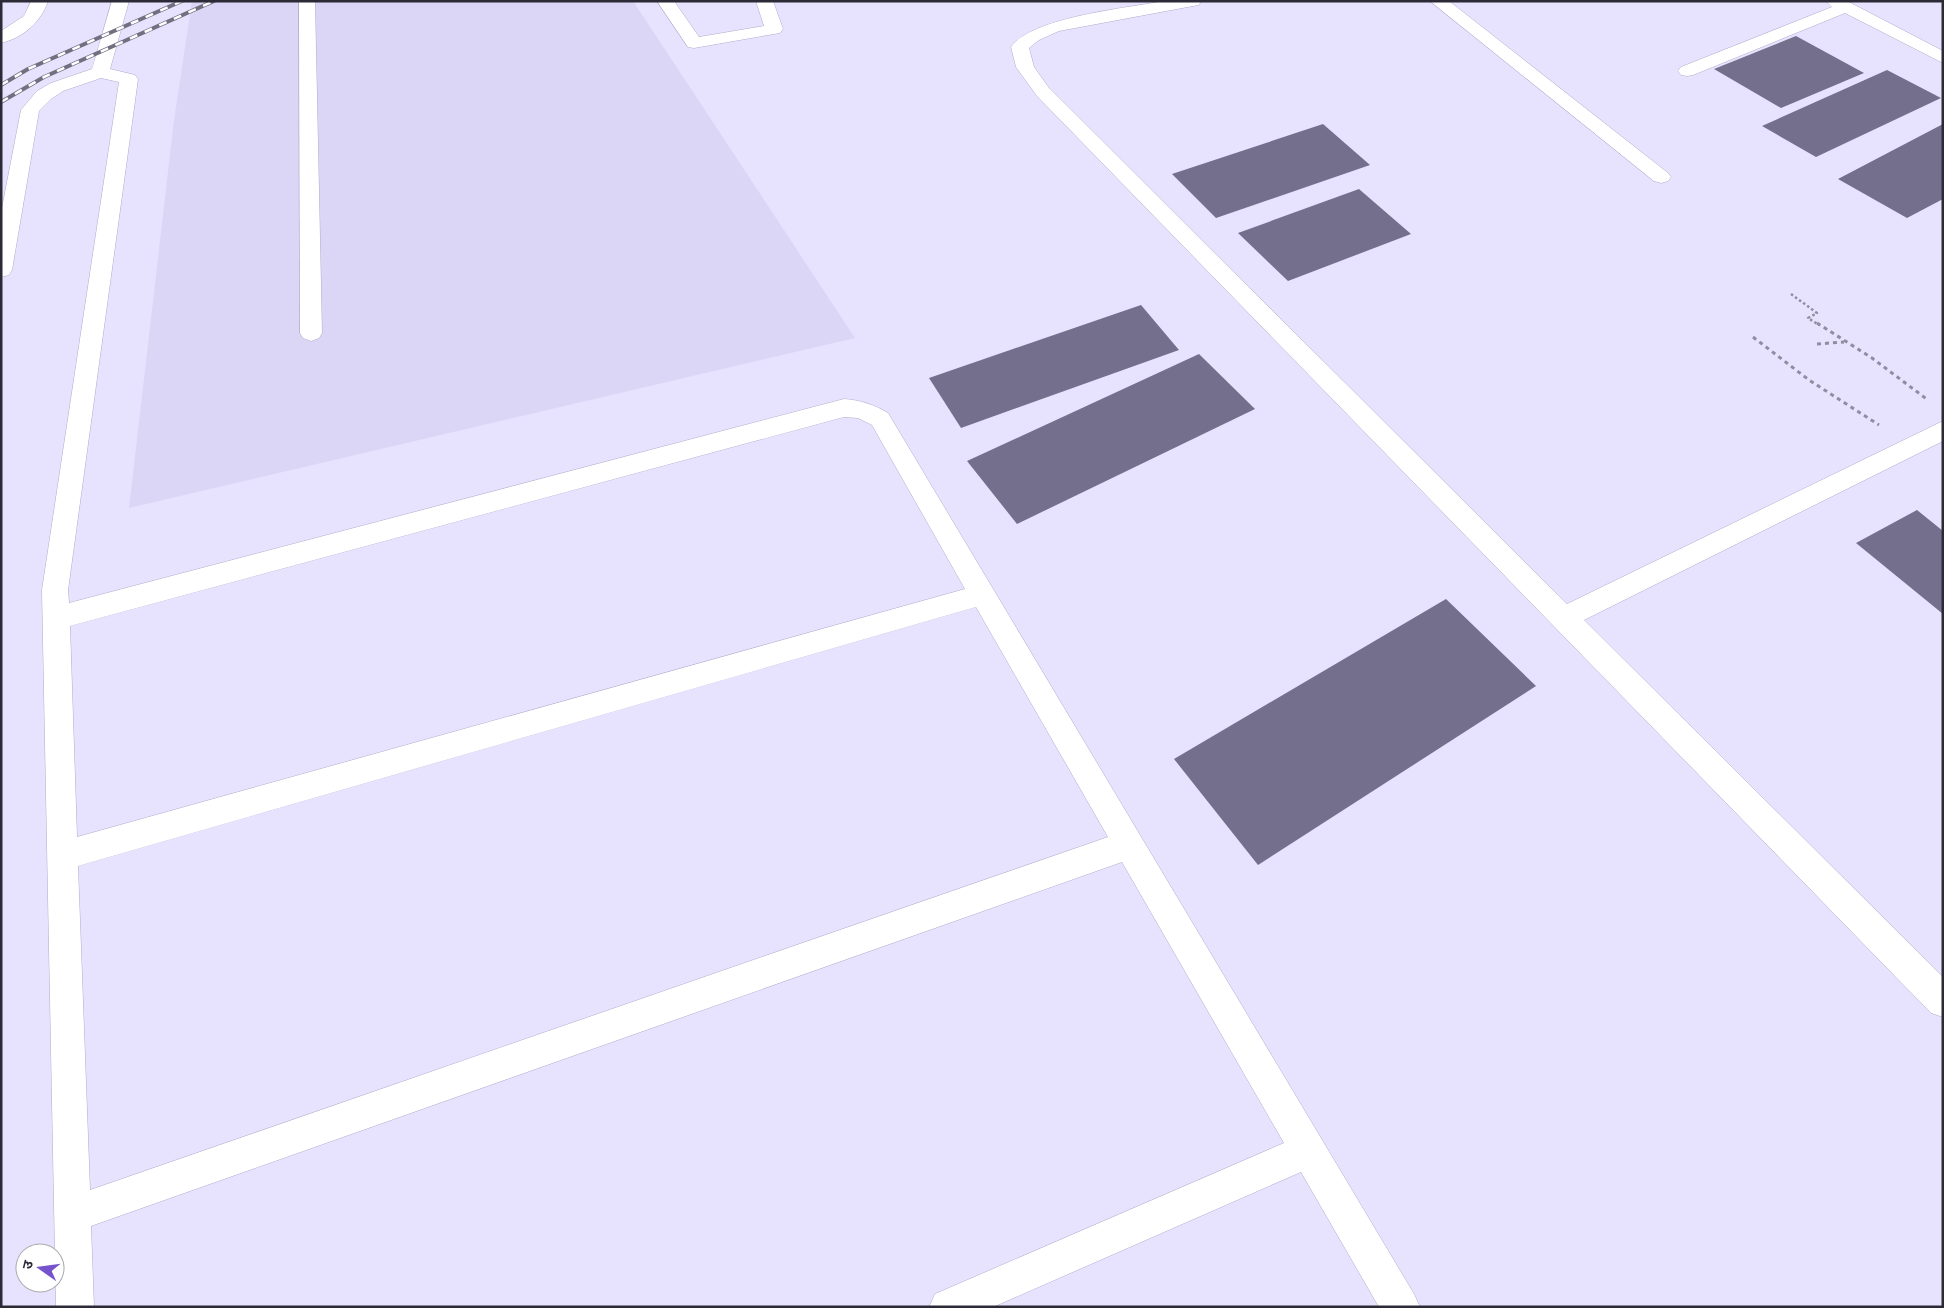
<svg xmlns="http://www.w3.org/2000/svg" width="1944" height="1308" font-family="'Times New Roman','Noto Sans Devanagari',serif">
<rect width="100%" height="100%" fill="#e7e3fe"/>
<path fill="#dbd6f6" d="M192 1H633L855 338 129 508 174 120Z"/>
<g fill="#746f8c">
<path d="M1796 36 1864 73 1781 108 1714 69Z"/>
<path d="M1887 70 1941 98 1816 157 1762 126Z"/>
<path d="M1323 124 1370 165 1216 218 1172 174Z"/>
<path d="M1943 124V199L1907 218 1838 179Z"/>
<path d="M1359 189 1411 234 1288 281 1238 233Z"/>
<path d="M1141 305 1179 350 961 428 929 378Z"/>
<path d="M1199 354 1255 409 1017 524 967 461Z"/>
<path d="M1917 510 1943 531V614L1856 543Z"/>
<path d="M1446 599 1536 686 1258 865 1174 759Z"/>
</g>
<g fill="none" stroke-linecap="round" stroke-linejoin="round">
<defs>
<g id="lane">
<path d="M31 1H48C41 22 23 38 1 43V31L24 16Z"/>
<path d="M112 1H129L110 69 135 75 138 79 68 590 69 603 844 399C860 400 875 405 888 413L1414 1294 1420 1307H1379L1301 1172 993 1307H929L935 1294 1284 1143 1122 862 91 1226 94 1307H56L42 590 119 82 101 78 63 91 51 99 39 111 12 270 9 275 1 277V213L21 110 37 91 51 83 92 69ZM844 417 858 418 872 425 965 589 77 837 70 626ZM976 607 1108 837 90 1190 78 866Z"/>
<path d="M299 1H315L322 333 319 338 311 341 303 338 300 333Z"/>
<path d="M657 1H674L699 37 764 26 756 1H773L783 29 780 33 774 34 694 48 688 47Z"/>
<path d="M1164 1H1201L1199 5 1193 6 1059 31 1039 40 1029 48 1034 67 1049 88 1567 604 1943 421V441L1584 620 1943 977V1017L1931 1013 1037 96 1016 67 1011 47C1032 17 1128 8 1164 1Z"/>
<path d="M1430 1H1449L1668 173 1671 177 1668 181 1661 183 1654 181Z"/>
<path d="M1826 1H1847L1943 51V63L1845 13 1693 75 1687 76 1681 75 1678 71 1681 67 1832 7Z"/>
</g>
</defs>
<use href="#lane" stroke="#b0abca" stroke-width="1"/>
<path stroke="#908da1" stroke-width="2.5" stroke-dasharray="2.5 2.5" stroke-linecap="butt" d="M1791 294 1817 313 1808 318 1819 325"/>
<g stroke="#908da1" stroke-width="3" stroke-dasharray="4 4" stroke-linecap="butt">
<path d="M1817 323 1872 358 1928 400"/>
<path d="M1753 337 1809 380 1879 425"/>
<path d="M1817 344 1844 342"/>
</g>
<use href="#lane" fill="#fff" fill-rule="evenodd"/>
<defs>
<g id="rail">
<path d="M1 85 28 69 182 1"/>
<path d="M1 102 44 77 214 1"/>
</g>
</defs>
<use href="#rail" stroke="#726f81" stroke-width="4"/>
<use href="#rail" stroke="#fff" stroke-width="2.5" stroke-dasharray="8" stroke-linecap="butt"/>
</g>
<rect width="1944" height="1308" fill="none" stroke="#2c2a36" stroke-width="5"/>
<g transform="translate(40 1268) rotate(284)"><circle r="24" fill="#ffffff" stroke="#abaaaf"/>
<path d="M0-4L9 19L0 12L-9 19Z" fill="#7653cd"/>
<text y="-8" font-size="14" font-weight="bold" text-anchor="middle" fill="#2c2a36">उ</text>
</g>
</svg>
